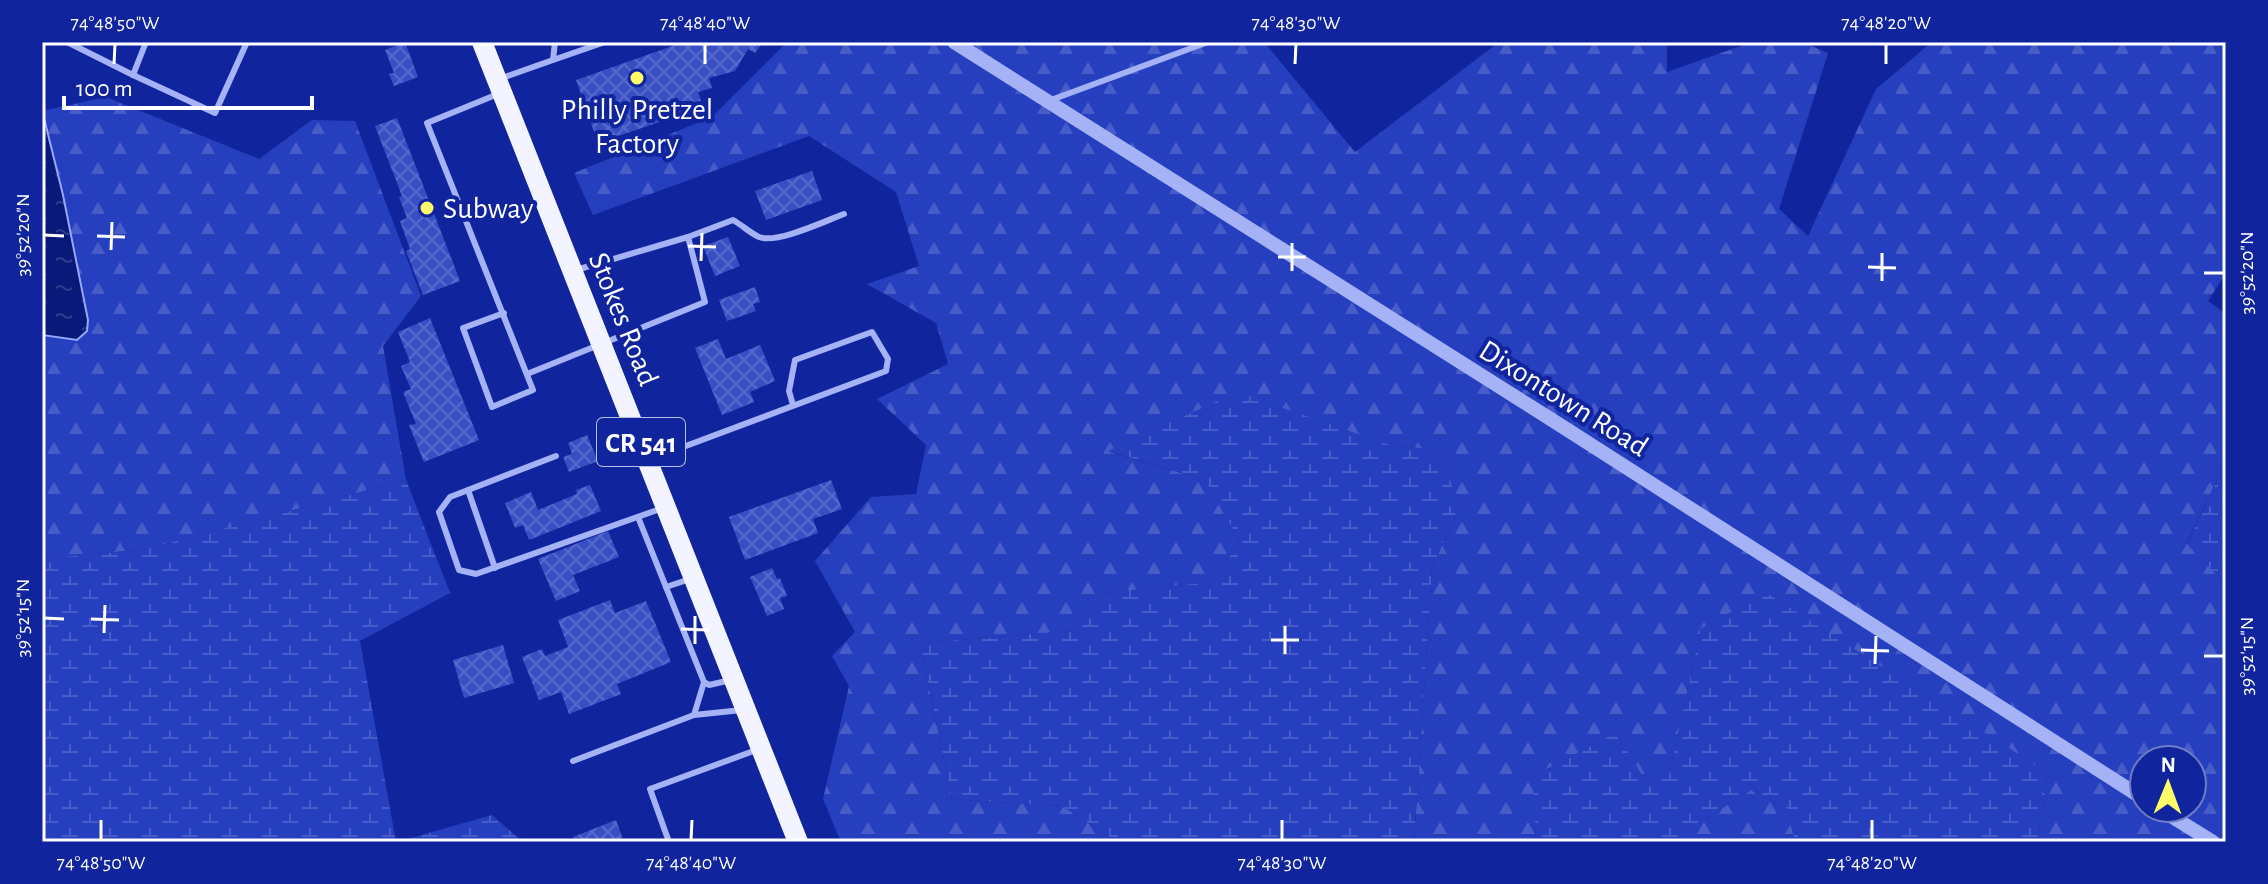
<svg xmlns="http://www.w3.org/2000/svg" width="2268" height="884" font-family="'Alegreya Sans',sans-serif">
<defs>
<pattern id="forest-firs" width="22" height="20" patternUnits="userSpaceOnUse" patternTransform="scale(2)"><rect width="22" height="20" fill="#263fbe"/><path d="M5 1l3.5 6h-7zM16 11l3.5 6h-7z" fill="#475cc8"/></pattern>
<pattern id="wetland-marsh" width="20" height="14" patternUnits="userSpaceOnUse" patternTransform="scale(2)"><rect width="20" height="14" fill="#263fbe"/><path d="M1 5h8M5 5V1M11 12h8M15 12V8" fill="none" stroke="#475cc8"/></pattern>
<pattern id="water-ripples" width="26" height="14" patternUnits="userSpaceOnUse" patternTransform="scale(2)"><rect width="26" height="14" fill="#091979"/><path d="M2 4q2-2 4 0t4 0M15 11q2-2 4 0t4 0" fill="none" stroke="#2e3c8d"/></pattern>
<pattern id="building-cross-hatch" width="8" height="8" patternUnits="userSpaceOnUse" patternTransform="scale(2)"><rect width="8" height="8" fill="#384fc4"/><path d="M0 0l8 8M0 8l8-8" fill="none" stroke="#5669cd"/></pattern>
</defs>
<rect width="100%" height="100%" fill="#10259d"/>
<g fill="url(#forest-firs)" fill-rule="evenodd">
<path d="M787 42H1264L1355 152 1499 42H1667V72L1752 42H1802L1828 53 1779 209 1808 236 1876 89 1932 42H2226V273L2208 301 2226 314V461L2187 543 2226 585V842H2037L2048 773 1701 628 1669 775 1645 781 1616 733 1534 776 1536 842H1414L1432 568 1460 504 1437 450 1390 445 1110 452 1205 480 1240 542 1211 582 1104 593 1070 631 920 643 952 799 1062 806 1118 842H841L823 799 849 686 832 656 855 632 815 561 871 497 916 494 926 445 877 399 948 364 936 323 867 284 919 266 896 192 809 136 593 215 574 173 712 117ZM2144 760H2192V808H2144Z"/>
<path d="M106 97 259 159 312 120 355 121 421 296 383 346 406 480 147 549 42 559V111Z"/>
<path d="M1751 790 1787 808 1795 842H1675L1674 838Z"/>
</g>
<g fill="url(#wetland-marsh)">
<path d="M1237 392 1390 445 1437 450 1460 504 1432 568 1414 842H1118L1062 806 952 799 920 643 1070 631 1104 593 1211 582 1240 542 1205 480 1108 451Z"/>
<path d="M2226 461V585L2187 544Z"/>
<path d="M406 480 450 593 360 641 396 842H42V559L147 549Z"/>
<path d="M1767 593 2048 773 2037 842H1795L1787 808 1751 790 1675 838V842H1536L1533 776 1616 733 1645 780 1669 775 1701 628Z"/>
<path d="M492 815 523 842H397Z"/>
</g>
<path fill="url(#water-ripples)" stroke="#96a8f8" stroke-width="2" d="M42 110 63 195 88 320 87 331 77 340 42 335Z"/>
<g fill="url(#building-cross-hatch)">
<path d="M405 42 418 77 394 86 389 74 394 73 385 50Z"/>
<path d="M684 42H763L755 53 748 49 735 71 709 78 712 88 698 92 703 107 598 143 576 80Z"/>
<path d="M397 118 460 281 423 295 406 251 410 249 400 221 407 218 399 197 402 196 375 126Z"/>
<path d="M812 171 822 200 766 220 755 191Z"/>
<path d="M728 237 740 266 715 276 703 246Z"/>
<path d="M755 287 760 302 753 304 756 311 727 321 719 300Z"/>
<path d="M430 318 479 440 424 462 409 425 416 424 403 392 411 389 401 366 410 362 398 332Z"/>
<path d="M718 339 726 359 760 345 775 381 750 392 754 402 722 415 695 348Z"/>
<path d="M587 435 598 461 569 472 563 457 572 454 568 443Z"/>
<path d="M831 480 842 509 813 519 818 533 745 560 729 517Z"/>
<path d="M590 485 601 511 529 540 523 525 515 528 505 503 531 492 538 510 577 494 576 490Z"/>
<path d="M608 531 619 557 573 575 580 591 556 601 538 559Z"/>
<path d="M772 568 777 579 780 578 787 596 780 598 784 609 767 616 750 577Z"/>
<path d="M610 600 615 613 646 601 671 662 617 684 621 694 569 714 561 692 539 700 522 657 542 649 545 656 568 647 558 620Z"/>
<path d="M503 645 514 683 464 698 453 660Z"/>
<path d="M616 820 624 842H575L573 837Z"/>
</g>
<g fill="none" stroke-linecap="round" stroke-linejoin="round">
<g stroke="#a5b2f5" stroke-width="6">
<path d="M67 42 133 75"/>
<path d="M146 42 133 75 215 113 247 42"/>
<path d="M553 60 605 42"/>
<path d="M502 78 553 60 555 42"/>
<path d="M498 94 427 123 533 390 492 407 463 328 504 313"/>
<path d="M1051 100 1208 42"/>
<path d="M688 237 733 220C742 225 750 233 759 237 777 244 825 221 844 214"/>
<path d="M527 374 705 302 688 237 576 270"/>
<path d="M556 456 450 497 439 512 459 570 476 574 663 508"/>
<path d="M651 459 886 371 888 359 872 332 795 360 789 391 793 405"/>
<path d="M468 490 495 568"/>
<path d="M638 517 704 682 694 715"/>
<path d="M666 587 690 579"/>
<path d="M704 682 709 685 731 680"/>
<path d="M573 761 694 715 742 710"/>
<path d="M669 842 650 789 759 749"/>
</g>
<g stroke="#a5b2f5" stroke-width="14">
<path d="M954 42 1560 425 2144 799"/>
<path d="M2158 808 2213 842"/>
</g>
<path stroke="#f3f4ff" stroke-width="20" d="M482 42 798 842"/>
</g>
<path fill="none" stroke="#fff" stroke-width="3" d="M114 64 115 44M705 64V44M1295 64 1296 44M1886 64V44M44 235 64 236M97 236 125 237M688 246 716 247M111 250 112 222M1278 257H1306M701 261 702 233M1868 267 1896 268M1292 271V243M2204 273H2224M1882 281V253M44 618 64 619M91 619 119 620M681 629 709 630M104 633 105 605M1271 640H1299M695 644V616M1861 650 1889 651M1285 654V626M2204 656H2224M1875 664 1876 636M101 840V820M691 840 692 820M1282 840V820M1872 840V820"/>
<g fill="#fffe69" stroke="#10259d" stroke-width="3">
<circle cx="637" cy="78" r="8"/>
<circle cx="427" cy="208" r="8"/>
</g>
<g text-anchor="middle" stroke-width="8" stroke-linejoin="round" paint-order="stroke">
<rect fill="#10259d" stroke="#b7bee2" stroke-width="2" x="597" y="418" width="88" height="48" rx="6"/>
<g font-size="28" font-weight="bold" fill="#fff">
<text x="641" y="452">CR 541</text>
</g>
<g font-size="30" fill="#fff" stroke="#10259d">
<text x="637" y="119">Philly Pretzel<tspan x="637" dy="34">Factory</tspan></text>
<text x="443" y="218" text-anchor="start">Subway</text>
</g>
<g font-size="30" fill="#fff" stroke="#10259d">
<text transform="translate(624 319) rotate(68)" y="10">Stokes Road</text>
<text transform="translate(1564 398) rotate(32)" y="10">Dixontown Road</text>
</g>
</g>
<rect width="2268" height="884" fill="none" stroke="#10259d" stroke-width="88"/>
<g transform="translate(2168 784) rotate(1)"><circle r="38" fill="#10259d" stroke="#707cc4" stroke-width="2"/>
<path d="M0-6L14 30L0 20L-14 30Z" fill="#fffe69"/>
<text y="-12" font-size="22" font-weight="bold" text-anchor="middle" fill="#ffffff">N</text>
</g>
<path d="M64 96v12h248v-12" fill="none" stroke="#ffffff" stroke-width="4"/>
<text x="76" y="96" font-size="24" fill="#ffffff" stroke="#10259d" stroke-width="6" paint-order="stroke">100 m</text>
<rect x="44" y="44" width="2180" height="796" fill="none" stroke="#fff" stroke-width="3"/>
<g font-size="20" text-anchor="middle" fill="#fff">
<text x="115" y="29">74°48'50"W</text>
<text x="705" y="29">74°48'40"W</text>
<text x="1296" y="29">74°48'30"W</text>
<text x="1886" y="29">74°48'20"W</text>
<text transform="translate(22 235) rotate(-90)" y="7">39°52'20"N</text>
<text transform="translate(2246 273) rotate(-90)" y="7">39°52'20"N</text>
<text transform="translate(22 618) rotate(-90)" y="7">39°52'15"N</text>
<text transform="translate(2246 656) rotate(-90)" y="7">39°52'15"N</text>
<text x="101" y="869">74°48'50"W</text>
<text x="691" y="869">74°48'40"W</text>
<text x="1282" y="869">74°48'30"W</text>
<text x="1872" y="869">74°48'20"W</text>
</g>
</svg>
